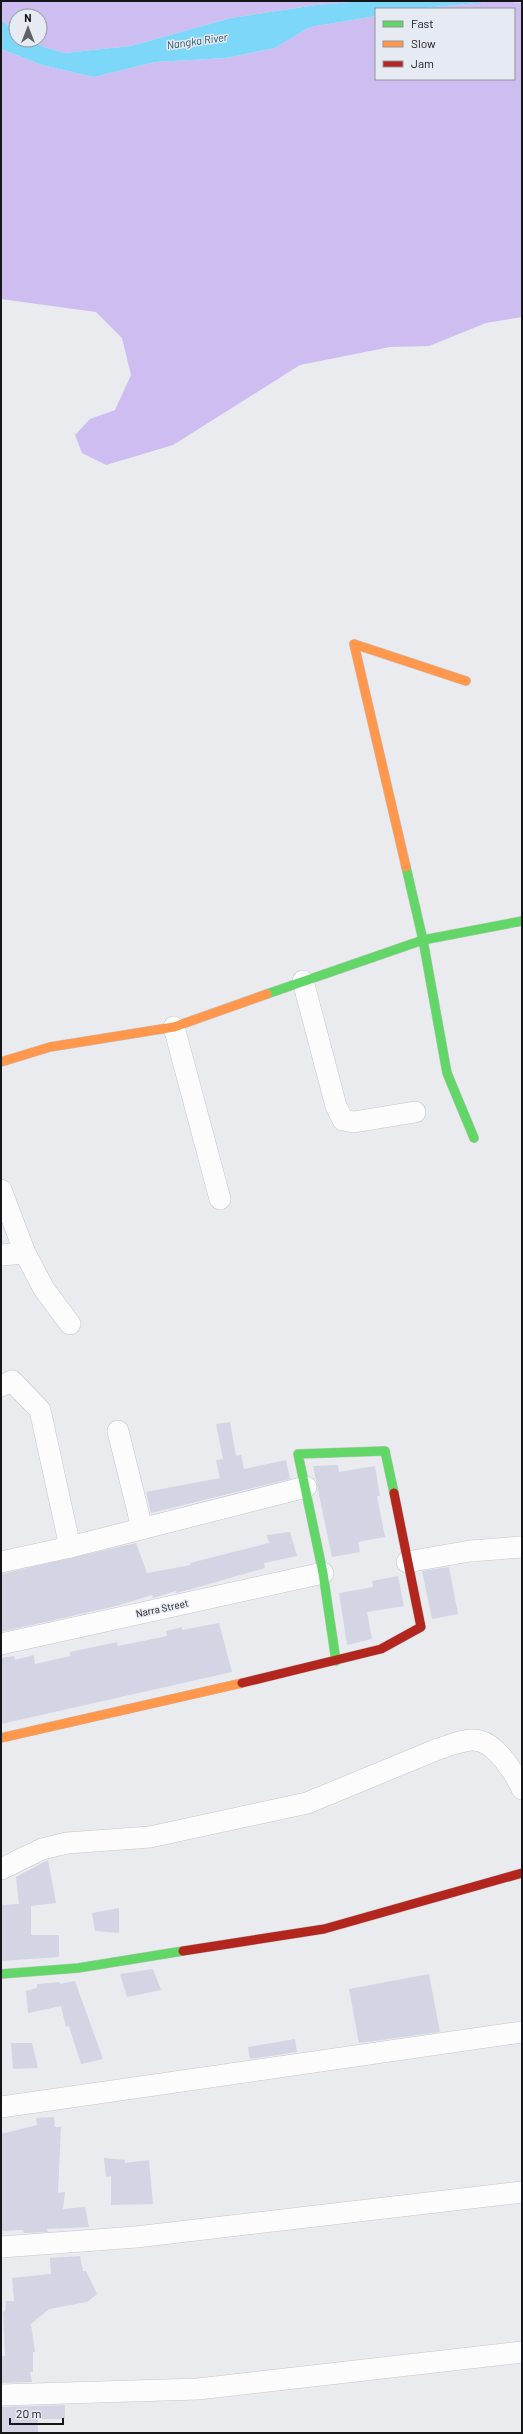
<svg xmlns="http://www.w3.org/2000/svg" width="523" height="2434" font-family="Barlow,sans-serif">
<rect width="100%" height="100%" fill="#e9ebef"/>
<g fill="#cdbdf0">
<path d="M1 1H366L316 5 231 18 131 46 64 53 41 46 33 40H40V16H16V29L1 21Z"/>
<path d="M498 1 522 3V317L486 323 429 346 390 347 300 365 173 445 106 465 82 453 75 435 90 419 115 410 131 375 122 338 96 312 1 299V49L42 65 94 77 155 62 226 58 275 48 310 27 376 16V79H514V9H414Z"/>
</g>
<path fill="#7cd7f8" d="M366 1H498L414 9H376V16L310 27 275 48 226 58 155 62 94 77 42 65 1 49V21L16 29V40H33L41 46 64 53 131 46 231 18 316 5Z"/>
<g fill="#d3d5e5">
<path d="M230 1422 236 1456 241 1455 244 1469 286 1460 290 1479 151 1513 146 1492 220 1478 216 1460 223 1459 216 1424Z"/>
<path d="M338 1465 339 1472 375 1466 380 1496H377L385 1537 358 1542 360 1552 332 1557 313 1466Z"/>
<path d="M290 1532 297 1556 264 1563 265 1568 188 1590 176 1593V1591L153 1598 152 1595 116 1606 1 1632V1574L136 1543 147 1573 191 1565 190 1563 269 1543 267 1535Z"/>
<path d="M449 1567 458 1614 432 1619 422 1571Z"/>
<path d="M398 1576 404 1606 367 1612 372 1639 347 1645 339 1593 373 1587 372 1581Z"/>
<path d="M219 1623 232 1672 1 1724V1658L14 1656 15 1660 34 1655 35 1664 70 1656V1652L117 1642 118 1646 167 1636 166 1631 182 1627V1630Z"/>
<path d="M48 1860 56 1903 31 1906V1935H59V1957L1 1961V1905L19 1904 16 1877Z"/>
<path d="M119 1908V1933L95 1931 92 1913Z"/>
<path d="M153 1969 161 1990 127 1997 120 1974Z"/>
<path d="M429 1974 440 2032 359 2043 349 1989Z"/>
<path d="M75 1981 103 2059 81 2064 69 2026 66 2027 61 2006 28 2013 26 1991 37 1988V1984L60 1982V1984Z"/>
<path d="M295 2039 297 2052 250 2059 248 2047Z"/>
<path d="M11 2043H32L38 2068 13 2069Z"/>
<path d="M54 2117 55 2127H61L58 2193 65 2192 63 2209 85 2207 89 2227 47 2229 48 2232 24 2233 23 2230 1 2231V2134L37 2125 36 2118Z"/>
<path d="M104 2158 125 2160V2163L149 2160 153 2204 111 2205V2176L106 2177Z"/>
<path d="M80 2256 83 2271H86L97 2294 87 2302 49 2309 31 2324 35 2352H33V2372H30L32 2382 1 2383V2356H5L3 2311 5 2312 6 2301H14L12 2278 51 2274 50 2258Z"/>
<path d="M65 2405V2419H38V2433H1V2407Z"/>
</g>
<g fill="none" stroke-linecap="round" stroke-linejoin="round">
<defs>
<g id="street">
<path d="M303 981 336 1106 343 1120 354 1122 415 1112"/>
<path d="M174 1027 220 1199"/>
<path d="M1 1190 25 1253 44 1289 70 1324"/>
<path d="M1 1255 25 1253"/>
<path d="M1 1386 12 1381 40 1410 70 1547"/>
<path d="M118 1431 142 1528"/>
<path d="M1 1562 70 1547 306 1487"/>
<path d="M407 1562 470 1551 522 1547"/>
<path d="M1 1644 323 1573"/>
<path d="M1 1869 42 1849 67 1843 150 1837 307 1803 438 1749C449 1746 468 1737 480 1741 497 1745 516 1775 522 1789"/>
<path d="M1 2107 522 2032"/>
<path d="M1 2247 136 2237 522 2192"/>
<path d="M1 2395 198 2389 522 2352"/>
</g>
<g id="fast">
<path d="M406 867 423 940 447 1073 474 1138"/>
<path d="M267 994 423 940 522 921"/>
<path d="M336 1661 323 1573 298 1454 385 1451 394 1493"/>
<path d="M1 1974 78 1968 183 1951"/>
</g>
<g id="slow">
<path d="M406 867 354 644 466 681"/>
<path d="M1 1062 50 1047 174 1027 267 994"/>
<path d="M1 1738 242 1683"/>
</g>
<g id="jam">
<path d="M242 1683 381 1649 421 1627 394 1493"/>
<path d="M183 1951 324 1929 522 1873"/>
</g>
</defs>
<use href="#street" stroke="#c5c7c9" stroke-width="22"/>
<use href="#fast" stroke="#c5c7c9" stroke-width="10"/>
<use href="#slow" stroke="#c5c7c9" stroke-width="10"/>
<use href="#jam" stroke="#c5c7c9" stroke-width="10"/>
<use href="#street" stroke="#fcfcfd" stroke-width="21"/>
<use href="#fast" stroke="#63d668" stroke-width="9"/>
<use href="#slow" stroke="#ff974d" stroke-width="9"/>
<use href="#jam" stroke="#b3261e" stroke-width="9"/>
</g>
<g text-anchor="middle" stroke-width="3" stroke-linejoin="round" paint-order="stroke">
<g font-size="10" fill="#151619" stroke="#e6eaf2">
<text transform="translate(162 1608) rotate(-12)" y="4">Narra Street</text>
</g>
<g font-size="11" font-style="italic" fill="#225669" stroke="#e6eaf2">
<text transform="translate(197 41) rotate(-8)" y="4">Nangka River</text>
</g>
</g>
<rect width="523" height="2434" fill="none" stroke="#151619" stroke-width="4"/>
<rect x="375" y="8" width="140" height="72" fill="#e6eaf2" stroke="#92959b"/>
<rect x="383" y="21" width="20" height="6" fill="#63d668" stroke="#92959b"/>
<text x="411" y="28" font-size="12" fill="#151619">Fast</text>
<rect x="383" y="41" width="20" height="6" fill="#ff974d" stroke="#92959b"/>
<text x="411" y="48" font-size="12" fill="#151619">Slow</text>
<rect x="383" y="61" width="20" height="6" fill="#b3261e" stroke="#92959b"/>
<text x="411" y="68" font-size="12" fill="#151619">Jam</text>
<g transform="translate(28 28)"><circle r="19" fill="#e6eaf2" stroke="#92959b"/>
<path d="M0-3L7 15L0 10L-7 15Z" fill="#5f6164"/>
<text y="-6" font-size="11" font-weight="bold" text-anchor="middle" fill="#151619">N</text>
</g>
<path d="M10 2418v6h53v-6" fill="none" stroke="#151619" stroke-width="2"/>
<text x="16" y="2418" font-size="12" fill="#151619" stroke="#e6eaf2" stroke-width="3" paint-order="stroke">20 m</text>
</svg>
